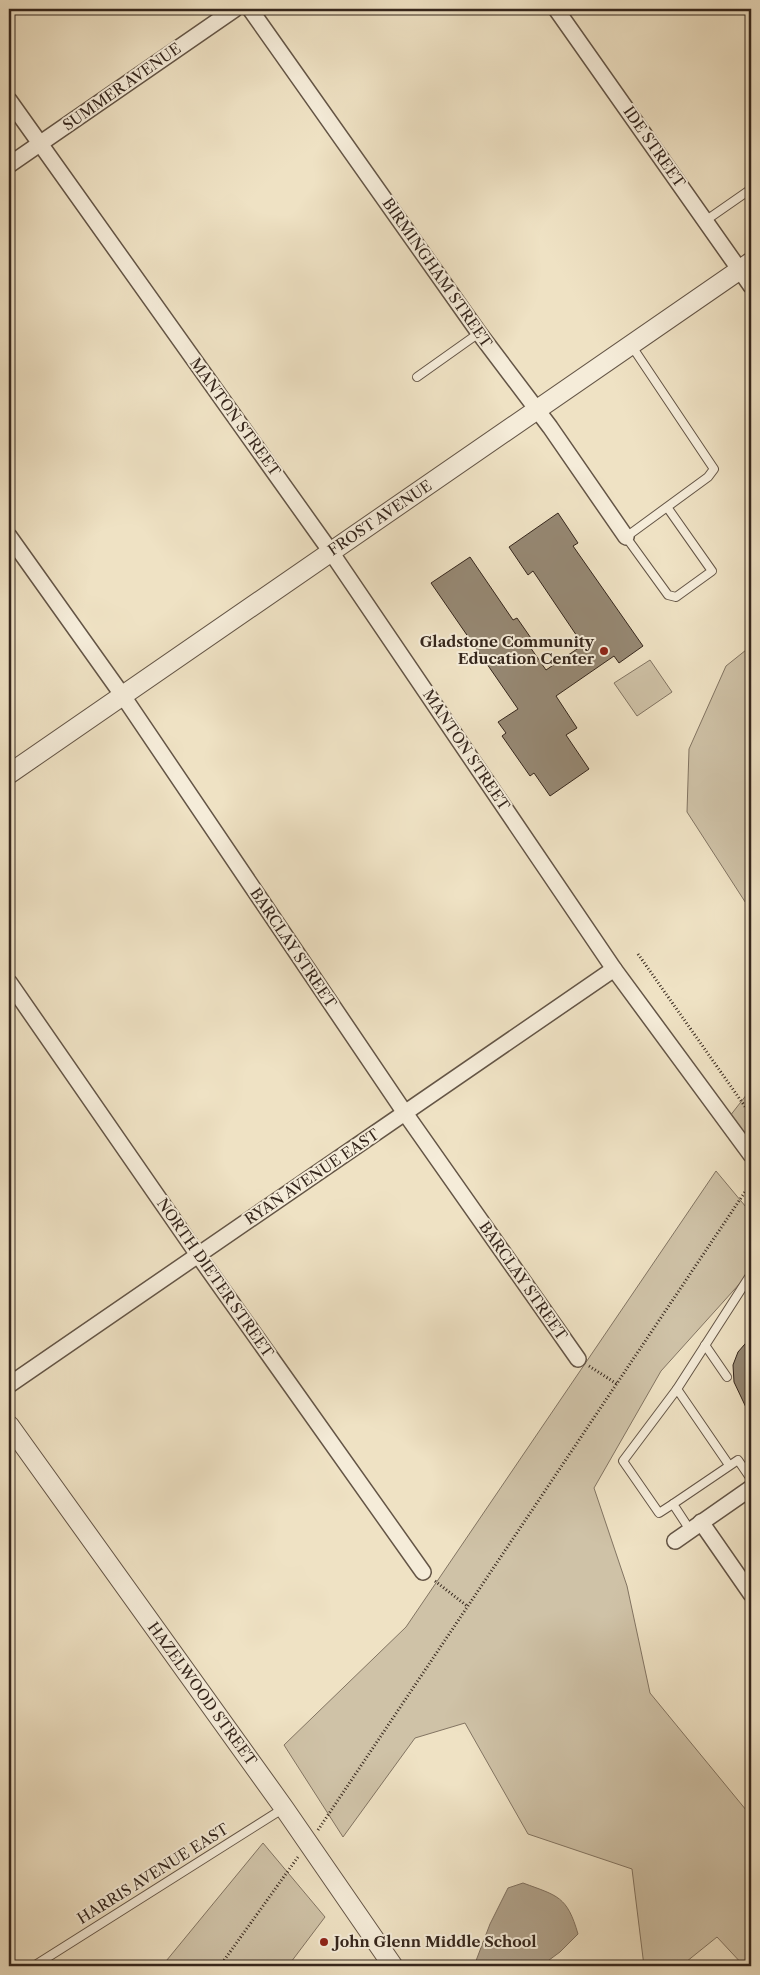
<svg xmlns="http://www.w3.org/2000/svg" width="760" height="1975" font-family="'Libre Caslon Text',serif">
<rect width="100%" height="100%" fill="#efe2c4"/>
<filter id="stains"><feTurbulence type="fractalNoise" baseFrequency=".004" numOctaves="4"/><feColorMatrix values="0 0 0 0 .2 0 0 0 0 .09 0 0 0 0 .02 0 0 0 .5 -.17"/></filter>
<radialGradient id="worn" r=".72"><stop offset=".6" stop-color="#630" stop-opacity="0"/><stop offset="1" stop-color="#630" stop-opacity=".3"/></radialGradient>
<g fill="#cfc2a7" stroke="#827462">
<path d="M751 646V911L687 812 689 749 726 666Z"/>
<path d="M650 660 672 692 637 716 614 683Z"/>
<path d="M751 1089V1155L726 1121Z"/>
<path d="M716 1171 751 1213V1271L661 1371 594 1488 627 1586 650 1693 751 1816V1966H744L717 1937 681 1966H644L632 1869 528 1834 465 1723 415 1738 343 1837 284 1745 406 1627Z"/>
<path d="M263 1843 325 1917 288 1966H162Z"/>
</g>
<path fill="#b0a28b" stroke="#7f705f" d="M523 1883C558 1896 567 1896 578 1934L560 1952 541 1966H474L490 1924 508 1888Z"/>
<g fill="#968873" stroke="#35261c">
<path d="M558 513 578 543 573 546 643 646 619 663 614 656 556 696 577 728 566 735 589 769 550 796 534 773 530 776 502 736 506 733 498 722 518 709 431 583 470 557 513 620 517 618 533 641 528 644 546 670 583 645 533 571 528 575 509 547Z"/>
<path d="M751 1337V1418L734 1382 733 1365 738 1352Z"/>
</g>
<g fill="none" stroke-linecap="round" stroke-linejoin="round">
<defs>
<g id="service">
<path d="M705 221 751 189"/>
<path d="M631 345 714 469 708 477 626 537 668 595 676 597 712 571 667 507"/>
<path d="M417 377 479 333"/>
<path d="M705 1345 727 1377"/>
<path d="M677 1389 751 1274"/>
<path d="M673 1504 659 1513 623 1461 677 1389 729 1465"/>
<path d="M690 1530 673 1504 738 1460 751 1479"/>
<path d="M37 1964 284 1808"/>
</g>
<g id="minor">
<path d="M250 9 479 333 550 427 626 537"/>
<path d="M556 9 751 286"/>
<path d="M9 100 331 552 614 969 751 1155"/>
<path d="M9 165 235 9"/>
<path d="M9 536 123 696 405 1113 578 1359"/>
<path d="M9 982 198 1255 423 1572"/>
<path d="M9 1385 614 969"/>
<path d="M701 1522 751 1594"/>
<path d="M675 1541 751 1488"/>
</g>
<g id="tertiary">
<path d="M9 774 751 262"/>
<path d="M9 1425 284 1808 393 1966"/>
</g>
</defs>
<use href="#service" stroke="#645546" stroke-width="10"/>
<use href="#minor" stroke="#645546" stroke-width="18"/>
<use href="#tertiary" stroke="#645546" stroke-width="21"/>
<g stroke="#35261c" stroke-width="3" stroke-dasharray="1 2.5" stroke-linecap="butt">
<path d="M638 954 751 1115"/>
<path d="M589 1366 617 1384"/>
<path d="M435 1581 467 1606"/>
<path d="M318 1830 751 1183"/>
<path d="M220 1966 298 1857"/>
</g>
<use href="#service" stroke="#f5ecd9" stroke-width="8"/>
<use href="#minor" stroke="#f5ecd9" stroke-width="15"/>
<use href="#tertiary" stroke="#f5ecd9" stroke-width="19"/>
</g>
<g fill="#8f2418" stroke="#f5ecd9" stroke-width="2">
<circle cx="604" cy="651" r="5"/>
<circle cx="324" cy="1942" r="5"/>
</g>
<g text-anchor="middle" stroke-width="4" stroke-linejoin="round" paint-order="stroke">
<g font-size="15" fill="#35261c" stroke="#f5ecd9">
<text transform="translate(122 87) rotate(-35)" y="5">SUMMER AVENUE</text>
<text transform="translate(654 147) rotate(55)" y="5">IDE STREET</text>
<text transform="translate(437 273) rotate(55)" y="5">BIRMINGHAM STREET</text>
<text transform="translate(235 417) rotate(54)" y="5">MANTON STREET</text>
<text transform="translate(380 518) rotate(-34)" y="5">FROST AVENUE</text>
<text transform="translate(466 750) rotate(56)" y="5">MANTON STREET</text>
<text transform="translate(293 948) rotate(56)" y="5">BARCLAY STREET</text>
<text transform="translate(312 1177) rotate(-34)" y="5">RYAN AVENUE EAST</text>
<text transform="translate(215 1278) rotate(55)" y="5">NORTH DIETER STREET</text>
<text transform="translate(523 1281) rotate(55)" y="5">BARCLAY STREET</text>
<text transform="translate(202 1694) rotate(54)" y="5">HAZELWOOD STREET</text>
<text transform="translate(153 1874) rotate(-32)" y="5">HARRIS AVENUE EAST</text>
</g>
<g font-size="15" font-weight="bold" fill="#35261c" stroke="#f5ecd9" text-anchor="end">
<text x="594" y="647">Gladstone Community<tspan x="594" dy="17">Education Center</tspan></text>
<text x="334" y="1947" text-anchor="start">John Glenn Middle School</text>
</g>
</g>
<rect width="760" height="1975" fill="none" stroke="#efe2c4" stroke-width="30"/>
<rect x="10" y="10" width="740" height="1955" fill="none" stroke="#35261c" stroke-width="2.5"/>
<rect x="15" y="15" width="730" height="1945" fill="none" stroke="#35261c"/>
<rect width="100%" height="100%" filter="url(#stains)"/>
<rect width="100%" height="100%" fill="url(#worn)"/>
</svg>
